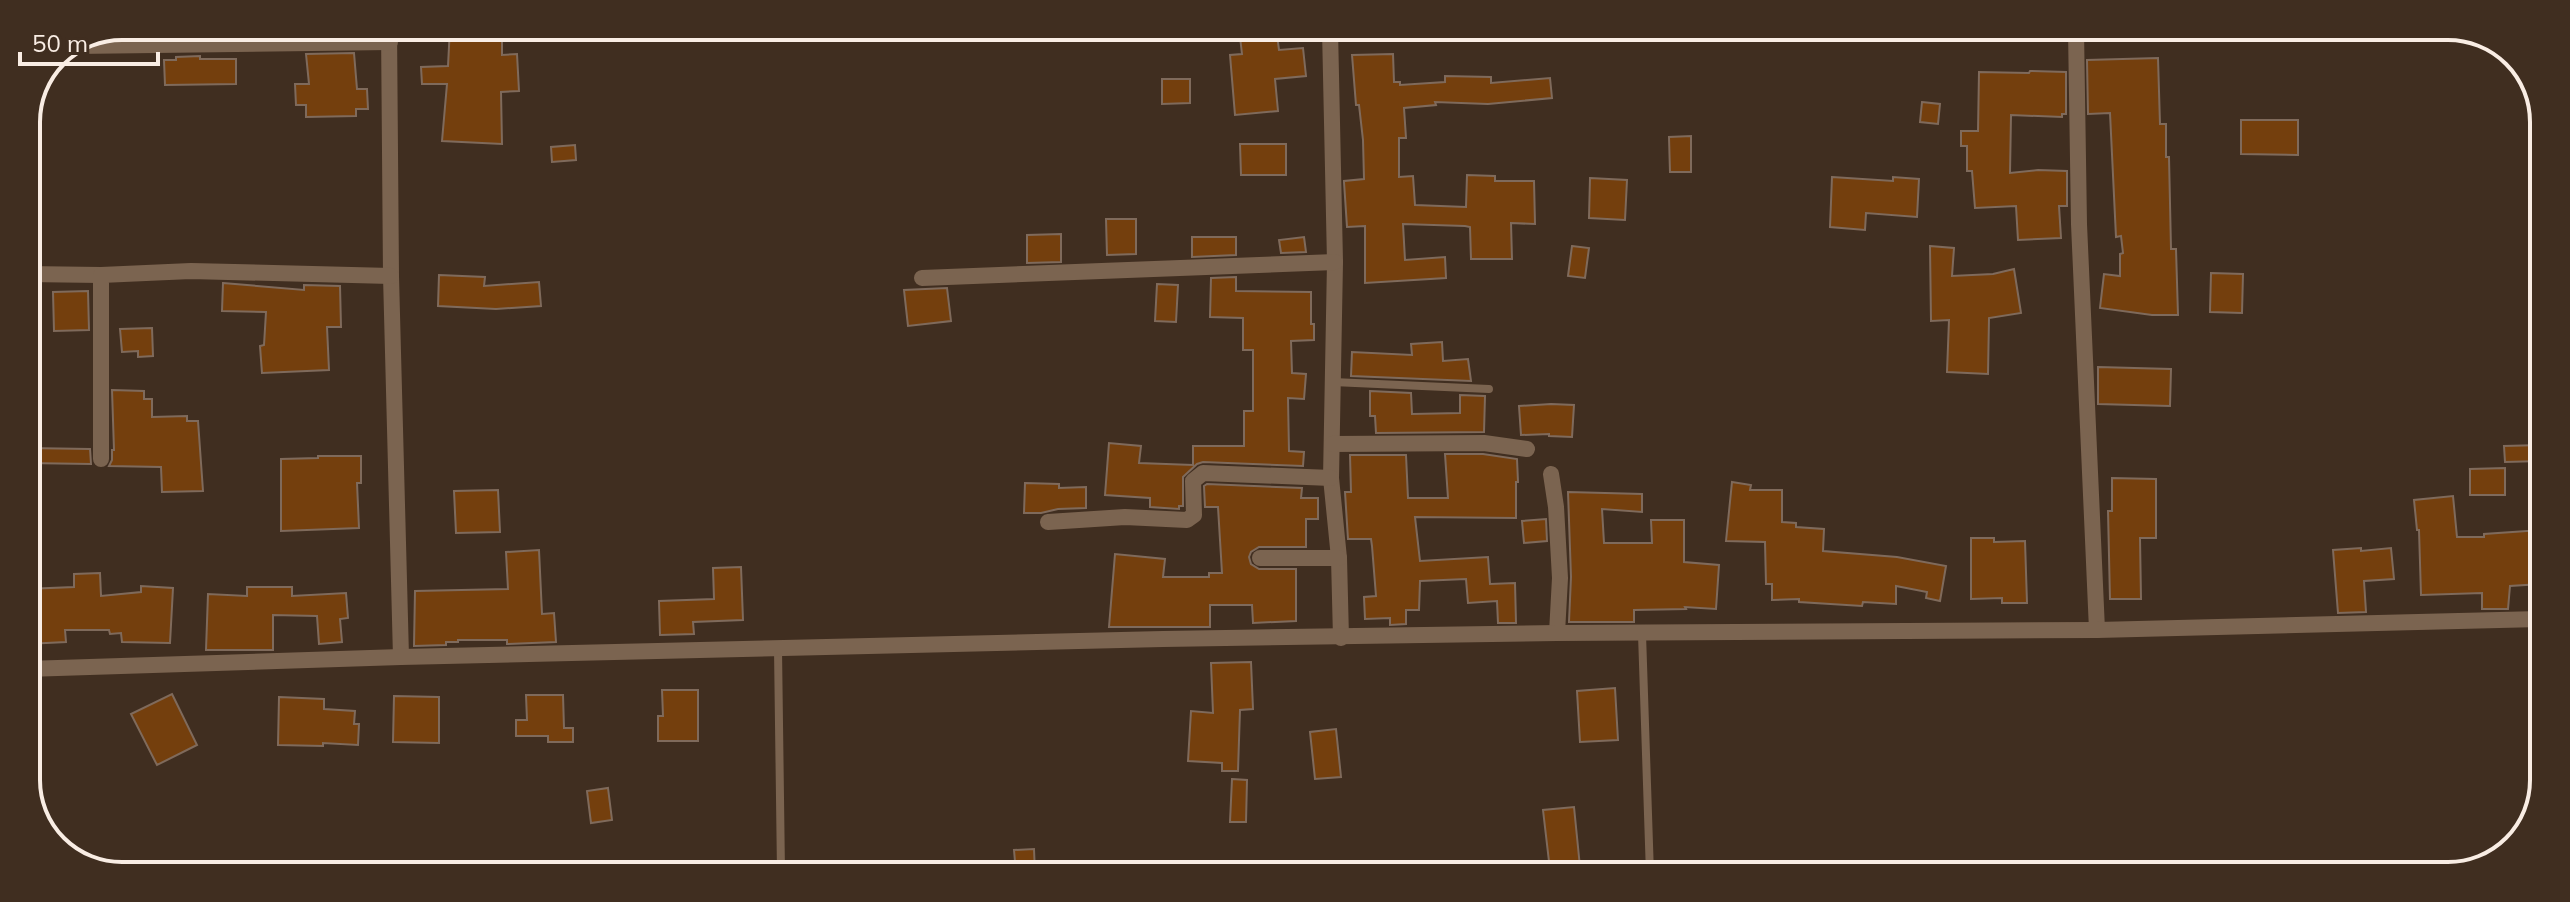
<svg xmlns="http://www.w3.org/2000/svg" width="2570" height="902" font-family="Mulish,sans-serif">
<rect width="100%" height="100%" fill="#402e20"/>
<g fill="#743f0d" stroke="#7f6a5b" stroke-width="2">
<path d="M304 26H351V31L304 32Z"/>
<path d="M450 27H502V55L517 54 519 91 501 92 502 144 442 141 447 84H422L421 67 448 66Z"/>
<path d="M1239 28H1276L1279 50 1303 48 1306 76 1275 79 1278 111 1235 115 1230 55 1242 54Z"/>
<path d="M354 53 357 89H367L368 109H356V116L306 117V105H296L295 84H309L306 54Z"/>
<path d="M1393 54 1394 82H1400V85L1445 82V76L1491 77V83L1550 78 1552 98 1488 104 1435 102 1436 105 1404 108 1406 138H1399V177L1413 176 1415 205 1466 207 1467 175 1495 176V181H1534L1535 224 1511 223 1512 259H1471L1470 227 1465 226 1403 224 1405 260 1445 257 1446 278 1365 283V226L1347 227 1344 182V181L1364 179 1363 140 1359 105H1356L1352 55Z"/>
<path d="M200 56V59H236V84L165 85 164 60H176V57Z"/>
<path d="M2158 58 2160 124H2166V157H2169L2171 249H2176L2178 315H2152L2100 308 2104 274 2120 276V254L2123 253 2121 236 2116 237 2110 113 2088 114 2087 60Z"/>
<path d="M2030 71 2066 72V114H2062V117L2011 115 2010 173 2038 170 2067 171V206H2059L2061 238 2018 240 2016 206 1975 208 1972 171H1967V146H1961V131H1978L1979 72 2029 73Z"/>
<path d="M1162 79H1190V103L1162 104Z"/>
<path d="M1922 102 1940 104 1938 124 1920 122Z"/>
<path d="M2241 120H2298V155L2241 154Z"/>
<path d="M1691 136V172H1670L1669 137Z"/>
<path d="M1240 144H1286V175H1241Z"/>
<path d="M575 145 576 160 552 162 551 147Z"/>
<path d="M1832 177 1893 181V177L1919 179 1917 217 1866 213 1865 230 1830 227Z"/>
<path d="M1590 178 1627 180 1625 220 1589 218Z"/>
<path d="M1106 219H1136V254L1107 255Z"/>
<path d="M1061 234V262L1027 263V235Z"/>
<path d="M1192 237H1236V255L1192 257Z"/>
<path d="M1304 237 1306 252 1281 253 1279 240Z"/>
<path d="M1572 246 1589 248 1585 278 1568 276Z"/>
<path d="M1930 246 1954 248 1952 276 1993 274 2014 269 2021 313 1989 318 1988 374 1947 372 1949 320 1931 321Z"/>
<path d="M2211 273 2243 274 2242 313 2210 312Z"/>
<path d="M439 275 485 277 484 286 539 282 541 306 496 309 438 306Z"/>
<path d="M1236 277V291L1311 292V324H1314V340L1291 341 1292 373 1306 374 1304 399 1288 398 1289 451 1304 452 1303 466 1203 462 1197 464 1183 477V506H1179V509L1150 507V498L1105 495 1109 443 1141 446 1139 463 1193 465V446H1244V411H1253V350H1243V318L1210 317 1211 278Z"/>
<path d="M223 283 304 290V285L340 286 341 327H327L329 370 262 373 260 346 264 345 266 312 222 311Z"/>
<path d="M1157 284 1178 285 1176 322 1155 321Z"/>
<path d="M947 288 951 321 908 326 904 290Z"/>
<path d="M88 291 89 330 54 331 53 292Z"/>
<path d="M152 328 153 356 138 357V351L122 352 120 329Z"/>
<path d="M1442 342 1443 361 1468 359 1471 381 1351 376 1352 352 1412 355 1411 344Z"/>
<path d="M2098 367 2171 369 2170 406 2098 404Z"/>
<path d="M112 390 144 391V399H152V417L187 416V421H198L203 491 162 492 161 467 109 466 112 460V450H114Z"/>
<path d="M1370 391 1411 393 1412 414 1460 413V395L1485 396 1484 432 1376 433 1375 416H1370Z"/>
<path d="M1551 404 1574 405 1572 437 1549 436V434L1521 435 1519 406Z"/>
<path d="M2542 445 2541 461 2505 462 2504 446Z"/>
<path d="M26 448 90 449 91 464 26 463Z"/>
<path d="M1445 454H1483L1517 459 1518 482H1516V518L1415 517 1420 561 1488 557 1490 584 1515 583 1516 623H1498L1497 601 1468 603 1466 579 1420 581 1419 610H1406V624L1390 625V618L1365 619 1364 597 1376 596 1372 546 1371 539H1348L1345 492H1351L1350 455H1406L1408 498H1448Z"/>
<path d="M318 456H361V483H357L359 528 281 531V459L318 458Z"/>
<path d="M2505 468V495H2470V469Z"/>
<path d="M2112 478 2156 479V538H2140L2141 599H2110L2108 511H2112Z"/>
<path d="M1732 482 1751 485 1750 490H1782V522L1796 523V527L1824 529 1823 551 1897 557 1946 566 1940 601 1926 598 1927 592 1896 586V604L1863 602 1862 606 1799 602V599L1772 600V584H1766L1765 542 1726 541Z"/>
<path d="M1025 483 1059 484V488L1086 487V508L1058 509 1041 513H1024Z"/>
<path d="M1207 484 1302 488 1301 498H1318V519H1306V547H1259L1251 552 1249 557 1251 564 1259 569H1296V621L1253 623 1252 605H1210V627H1109L1115 554 1165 559 1163 577H1209V573H1222L1218 507H1205L1204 486Z"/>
<path d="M498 490 500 532 456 533 454 491Z"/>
<path d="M1568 492 1642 494V512L1602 509 1604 543H1652L1651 520H1684V562L1719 565 1716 609 1685 607 1686 609 1634 610V622H1569L1571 577Z"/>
<path d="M2453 496 2457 537H2484V534L2541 530V584L2510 586 2508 609H2482V593L2421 595 2419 530H2417L2414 500Z"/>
<path d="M1546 519 1547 541 1524 543 1522 521Z"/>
<path d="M1971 538H1994V542L2025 541 2027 603H2002V598L1971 599Z"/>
<path d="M2361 548V551L2391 548 2394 579 2364 581 2366 612 2338 613 2333 550Z"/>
<path d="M539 550 542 614 554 613 556 642 507 644V640H458V642H446V645L414 646 415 591 508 589 506 552Z"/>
<path d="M741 567 743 620 693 622 694 634 660 635 659 601 714 599 713 568Z"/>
<path d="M100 573 101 596 141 592V586L173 588 170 643 122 642 121 633 110 634 109 630H65L66 642 26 644V589L74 587V574Z"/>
<path d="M247 587H292V596L346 593 348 618 340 619 342 642 319 644 317 616 273 615V650H206L208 594 247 596Z"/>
<path d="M1251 662 1253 709 1240 710 1238 771H1222V763L1188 761 1191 711 1213 713 1211 663Z"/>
<path d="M1615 688 1618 740 1580 742 1577 691Z"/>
<path d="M662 690H698V741H658V716H663Z"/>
<path d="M172 694 197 745 157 765 131 714Z"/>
<path d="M526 695H563L564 728H573V742H548V736H516V720H527Z"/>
<path d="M394 696 439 697V743L393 742Z"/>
<path d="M279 697 324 699V709L355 711 354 724H359L358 745 323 743V746L278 745Z"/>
<path d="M1336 729 1341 777 1315 779 1310 732Z"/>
<path d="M1232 779 1247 780 1246 822H1230Z"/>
<path d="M608 788 612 820 591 823 587 791Z"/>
<path d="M1574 807 1580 867 1550 870 1543 810Z"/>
<path d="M1034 849 1035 873H1016L1014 850Z"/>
</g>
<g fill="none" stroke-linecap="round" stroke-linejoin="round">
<g stroke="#7b6450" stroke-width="8">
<path d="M1333 382 1489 389"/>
<path d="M1642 634 1650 874"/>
<path d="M778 649 781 872"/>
</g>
<g stroke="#7b6450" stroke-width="16">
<path d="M389 27 391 276 401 657"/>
<path d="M1330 29 1335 262 1331 478 1339 558 1341 638"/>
<path d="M2076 30 2079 224 2097 630"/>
<path d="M75 46 390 42"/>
<path d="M26 274 101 275"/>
<path d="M922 278 1335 262"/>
<path d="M1332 444 1484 443 1527 449"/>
<path d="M101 459V275L191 271 391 276"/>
<path d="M1551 474 1556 507 1560 578 1557 633"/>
<path d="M1048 522 1125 517 1187 520 1194 515 1193 481 1203 473 1331 478"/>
<path d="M1260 558H1339"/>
<path d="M26 669 401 657 1163 639 1557 633 2097 630 2540 619"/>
</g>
</g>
<path d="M0 0H2570V902H0ZM122 40H2448A82 82 0 0 1 2530 122V780A82 82 0 0 1 2448 862H122A82 82 0 0 1 40 780V122A82 82 0 0 1 122 40Z" fill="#402e20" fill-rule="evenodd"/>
<path fill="none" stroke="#f9ede4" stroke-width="4" d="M122 40H2448A82 82 0 0 1 2530 122V780A82 82 0 0 1 2448 862H122A82 82 0 0 1 40 780V122A82 82 0 0 1 122 40Z"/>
<path d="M20 52v12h138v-12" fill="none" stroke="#f9ede4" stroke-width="4"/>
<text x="32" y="52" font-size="24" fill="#f9ede4" stroke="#402e20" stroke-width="6" paint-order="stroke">50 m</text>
</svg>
